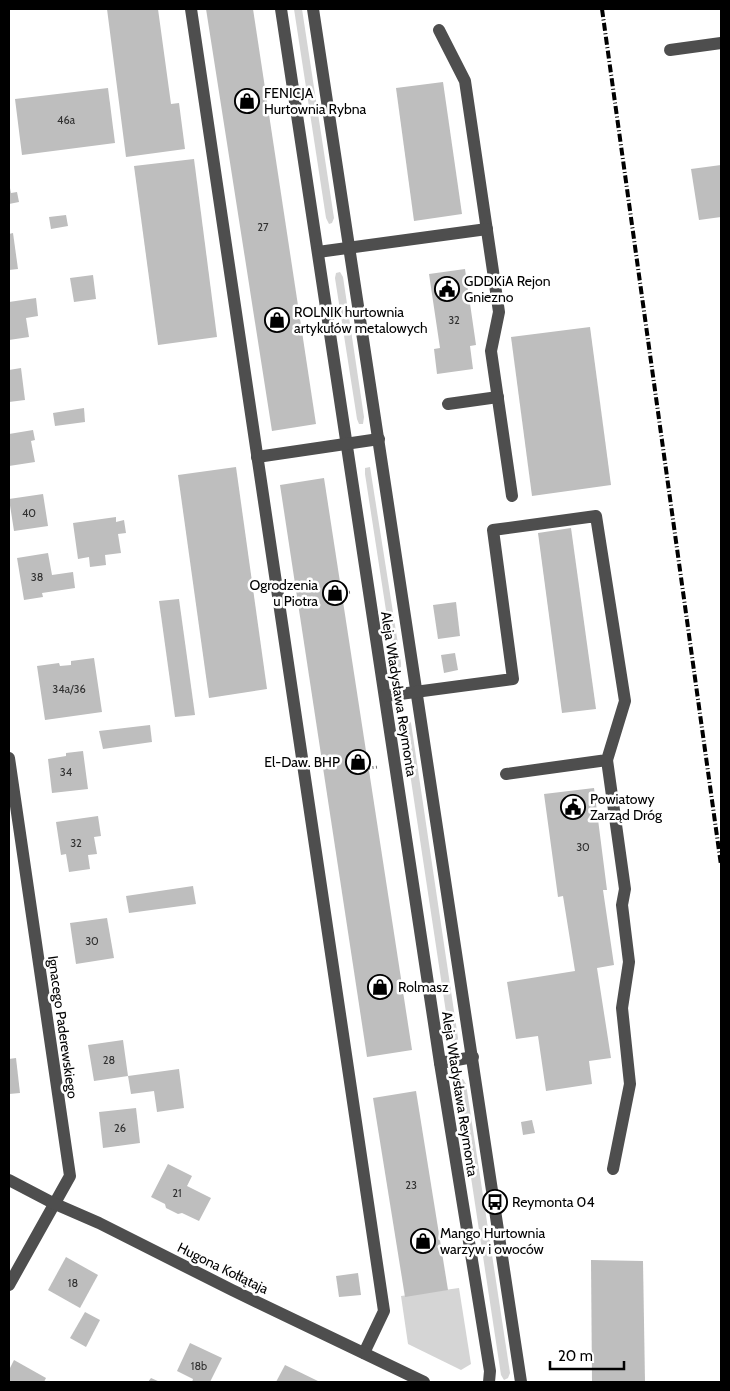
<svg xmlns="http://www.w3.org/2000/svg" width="730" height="1391" font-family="Cabin,sans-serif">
<rect width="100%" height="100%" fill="#fff"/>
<g fill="#d5d5d5">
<path d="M294 9H302L334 218 332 223 329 224 326 218Z"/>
<path d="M340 272 343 277 364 417 363 424H359L357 419 335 278 336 273Z"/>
<path d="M370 467 401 663V667L395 669 365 474V468Z"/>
<path d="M408 719 411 723 458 1038 457 1042H452L450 1039 403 727 404 721Z"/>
<path d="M458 1079H463L466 1084 510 1373 508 1378 504 1380 501 1375 457 1085Z"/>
<path d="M459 1288 471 1364 461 1370 408 1344 401 1296Z"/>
</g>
<g fill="#bebebe">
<path d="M107 9H158L171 104 179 103 185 149 126 157Z"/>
<path d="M206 9H253L316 424 272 431Z"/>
<path d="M443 82 462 214 414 221 396 88Z"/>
<path d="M108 88 115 143 22 155 15 99Z"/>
<path d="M194 159 217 337 158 345 134 166Z"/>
<path d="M721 165V217L699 220 691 169Z"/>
<path d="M9 183 11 193 17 192 19 202 9 204Z"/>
<path d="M66 215 68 226 51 229 49 217Z"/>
<path d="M13 233 18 269 9 270V234Z"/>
<path d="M465 269 476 345 470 346 473 369 437 374 434 349 440 348 429 274Z"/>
<path d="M93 275 96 299 74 302 70 278Z"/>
<path d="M36 298 38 316 26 318 29 337 9 340V302Z"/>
<path d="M590 327 611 485 532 496 511 337Z"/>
<path d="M21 368 25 400 9 402V370Z"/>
<path d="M84 408 85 422 55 426 53 413Z"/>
<path d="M33 430 35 440 31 441 35 462 9 466V434Z"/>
<path d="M236 467 267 689 209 698 178 475Z"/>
<path d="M324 478 412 1050 367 1057 280 485Z"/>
<path d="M43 494 48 526 14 531 9 499Z"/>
<path d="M116 517V522L124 520 126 533 118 534 121 553 105 555 106 565 90 567 89 557 78 559 73 523Z"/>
<path d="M571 528 596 709 562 713 538 533Z"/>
<path d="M48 553 52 575 73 572 75 588 42 593 43 597 24 600 17 558Z"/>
<path d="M179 599 195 715 175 717 159 601Z"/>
<path d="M456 602 460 636 438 639 433 605Z"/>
<path d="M455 653 458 670 444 673 441 655Z"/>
<path d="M94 658 102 712 45 720 37 666 59 663 60 666 71 665V661Z"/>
<path d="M150 725 152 742 103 749 99 731Z"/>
<path d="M83 751 88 789 52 793 48 759 66 756V753Z"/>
<path d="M594 788 607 890H603L614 965 597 968 611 1058 589 1061 592 1084 546 1091 538 1036 516 1039 507 982 575 971 563 896 558 897 544 794Z"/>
<path d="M98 816 101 836 94 837 97 854 88 855 90 869 69 872 66 854 61 855 56 822Z"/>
<path d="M193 886 196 904 129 913 126 896Z"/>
<path d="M107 918 114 958 76 964 70 923Z"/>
<path d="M123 1040 128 1076 179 1069 184 1108 157 1112 154 1091 131 1094 128 1076 94 1081 88 1045Z"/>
<path d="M16 1058 20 1093 9 1094V1059Z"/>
<path d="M416 1091 448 1290 405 1297 373 1098Z"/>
<path d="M136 1108 140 1143 103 1148 99 1112Z"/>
<path d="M532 1120 535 1133 523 1135 521 1122Z"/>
<path d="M168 1164 192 1176 187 1186 211 1198 199 1221 182 1213 178 1214 166 1208 165 1204 151 1197Z"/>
<path d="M66 1257 98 1275 80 1308 48 1290Z"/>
<path d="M591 1260 643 1261 645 1382H592Z"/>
<path d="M358 1273 361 1295 339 1297 336 1276Z"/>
<path d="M85 1312 100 1320 86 1347 70 1338Z"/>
<path d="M190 1343 222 1358 210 1382H192L193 1379 177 1371Z"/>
<path d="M14 1360 46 1378 44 1382H9V1370Z"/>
<path d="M285 1365 320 1382H276Z"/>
<path d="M151 1378 160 1382H148Z"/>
</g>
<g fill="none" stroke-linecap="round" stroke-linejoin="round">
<g stroke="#707070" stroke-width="3" stroke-dasharray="1 2.5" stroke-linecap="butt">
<path d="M342 593 351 592"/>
<path d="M369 768 378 767"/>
</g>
<g stroke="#4e4e4e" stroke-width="12">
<path d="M191 9 384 1311 364 1353"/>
<path d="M281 9 440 1063 490 1371 489 1382"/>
<path d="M313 9 521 1382"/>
<path d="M439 30 465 81 499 312 491 351 512 496"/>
<path d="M670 50 721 43"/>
<path d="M318 252 487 229"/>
<path d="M448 404 498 397"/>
<path d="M257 457 379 439"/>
<path d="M385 696 513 679 493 530 596 516 625 701 607 760 506 774"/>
<path d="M9 758 70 1176 9 1285"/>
<path d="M607 760 625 889 622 905 629 962 622 1008 630 1084 613 1169"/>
<path d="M440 1063 473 1057"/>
<path d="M9 1180 53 1203 99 1223 232 1290 424 1382"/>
</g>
<path stroke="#000" stroke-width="4" stroke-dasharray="8 2.5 1 2.5" stroke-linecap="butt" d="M602 9 721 865"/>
</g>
<defs>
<symbol id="shop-ring" viewBox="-11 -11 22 22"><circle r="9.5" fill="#fff" stroke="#000" stroke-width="1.5"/><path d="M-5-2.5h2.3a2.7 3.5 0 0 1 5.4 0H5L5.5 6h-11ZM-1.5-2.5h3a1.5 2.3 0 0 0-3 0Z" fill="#000"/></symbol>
<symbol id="civic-ring" viewBox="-11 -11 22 22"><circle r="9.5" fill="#fff" stroke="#000" stroke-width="1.5"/><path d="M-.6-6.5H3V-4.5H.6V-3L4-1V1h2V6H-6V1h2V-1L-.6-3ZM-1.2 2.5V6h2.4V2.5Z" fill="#000"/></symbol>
<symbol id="bus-ring" viewBox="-11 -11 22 22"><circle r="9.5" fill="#fff" stroke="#000" stroke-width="1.5"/><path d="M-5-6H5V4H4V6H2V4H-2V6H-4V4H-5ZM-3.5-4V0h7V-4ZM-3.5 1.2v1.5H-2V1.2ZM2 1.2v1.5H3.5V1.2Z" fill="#000"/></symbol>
</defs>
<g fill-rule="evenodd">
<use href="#shop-ring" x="233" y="87" width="28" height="28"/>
<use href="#civic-ring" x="433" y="275" width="28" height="28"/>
<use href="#shop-ring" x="263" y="306" width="28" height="28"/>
<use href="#shop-ring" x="321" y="579" width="28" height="28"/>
<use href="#shop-ring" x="344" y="748" width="28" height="28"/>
<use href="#civic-ring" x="559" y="793" width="28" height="28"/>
<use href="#shop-ring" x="366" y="973" width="28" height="28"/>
<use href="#bus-ring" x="481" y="1188" width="28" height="28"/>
<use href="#shop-ring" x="409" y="1227" width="28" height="28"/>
</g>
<g text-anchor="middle" stroke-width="5" stroke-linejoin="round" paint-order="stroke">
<g font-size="11" fill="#303030">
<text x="66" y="124">46a</text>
<text x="263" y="231">27</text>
<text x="454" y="324">32</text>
<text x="29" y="517">40</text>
<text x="37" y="581">38</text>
<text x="69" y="693">34a/36</text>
<text x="66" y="776">34</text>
<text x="76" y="847">32</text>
<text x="583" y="851">30</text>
<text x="92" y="945">30</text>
<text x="109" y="1064">28</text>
<text x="120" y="1132">26</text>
<text x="411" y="1189">23</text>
<text x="177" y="1197">21</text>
<text x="73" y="1287">18</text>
<text x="199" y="1370">18b</text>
</g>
<g font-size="14" fill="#000" stroke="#fff" text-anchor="start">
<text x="264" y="98">FENICJA<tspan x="264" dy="16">Hurtownia Rybna</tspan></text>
<text x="464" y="286">GDDKiA Rejon<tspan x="464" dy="16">Gniezno</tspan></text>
<text x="294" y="317">ROLNIK hurtownia<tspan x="294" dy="16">artykułów metalowych</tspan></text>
<text x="318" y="590" text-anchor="end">Ogrodzenia<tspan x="318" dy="16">u Piotra</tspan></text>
<text x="340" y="767" text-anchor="end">El-Daw. BHP</text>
<text x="590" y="804">Powiatowy<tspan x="590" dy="16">Zarząd Dróg</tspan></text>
<text x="398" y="992">Rolmasz</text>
<text x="512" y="1207">Reymonta 04</text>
<text x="440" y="1238">Mango Hurtownia<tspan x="440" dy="16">warzyw i owoców</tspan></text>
</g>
<g font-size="14" fill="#000" stroke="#fff">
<text transform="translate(399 694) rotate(81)" y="5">Aleja Władysława Reymonta</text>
<text transform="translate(63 1027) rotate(82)" y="5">Ignacego Paderewskiego</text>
<text transform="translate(460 1094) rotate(81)" y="5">Aleja Władysława Reymonta</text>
<text transform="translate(223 1268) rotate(26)" y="5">Hugona Kołłątaja</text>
</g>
</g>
<rect width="730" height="1391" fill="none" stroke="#000000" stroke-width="20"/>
<path d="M550 1361v8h74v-8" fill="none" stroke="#000000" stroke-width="2.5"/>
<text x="558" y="1361" font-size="15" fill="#000000" stroke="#ffffff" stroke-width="4" paint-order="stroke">20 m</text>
</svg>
